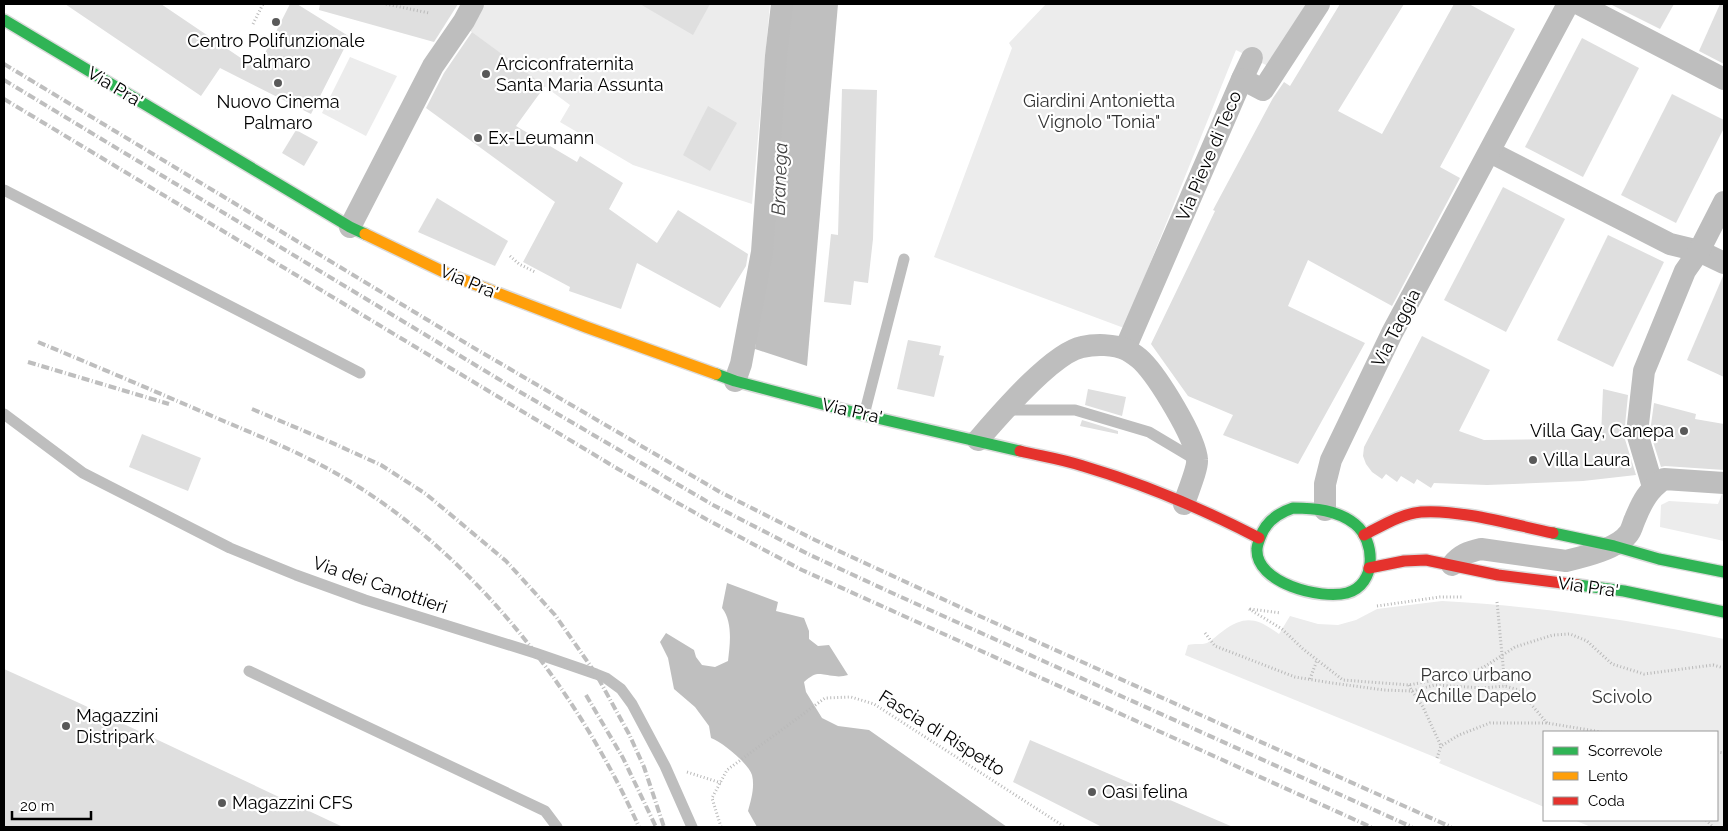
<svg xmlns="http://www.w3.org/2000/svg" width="1728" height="831" font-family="Raleway,sans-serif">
<rect width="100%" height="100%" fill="#fff"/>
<g fill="#ececec">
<path d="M478 4H770L752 204 633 165 560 122 570 105 465 27Z"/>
<path d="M1046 4H1311L1270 67 1236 50 1124 328 934 257 1012 48 1009 43Z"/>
<path d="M350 57 397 76 366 136 322 113Z"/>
<path d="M1722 494H1724V541L1660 527 1661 505 1669 501 1718 504Z"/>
<path d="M1442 601C1536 606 1632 620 1724 639V827H1591L1574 820H1717V732H1544V807L1439 763 1441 760 1437 758 1185 655 1188 645C1194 643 1202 645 1207 643 1213 640 1218 634 1223 631 1246 614 1258 619 1279 634L1290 616 1318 624 1338 625 1356 620 1377 609Z"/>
</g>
<g fill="#bfbfbf">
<path d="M790 4H838L807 366 755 349Z"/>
<path d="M727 583 778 602 776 611 804 618 809 631V639L818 646 829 645 848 675C844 676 839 677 835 676 819 675 818 670 804 682L806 692 822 718 838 726 869 730 1007 827H757L748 811C751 800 755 787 752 775 748 763 722 742 711 738L709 726 695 707 674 689 668 658 660 642 666 633 694 650 696 657 702 665 715 667 728 661C730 644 733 622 722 608Z"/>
</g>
<g fill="#dfdfdf">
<path d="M65 4H161L257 69 290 4H297L350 37 311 114 220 68 201 96Z"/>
<path d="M320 4H458L434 42 319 10Z"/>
<path d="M640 4H710L693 35Z"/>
<path d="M1340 4H1404L1338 111 1382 134 1454 4H1469L1515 29 1440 167 1460 178 1392 306 1308 260 1288 306 1365 343 1298 464 1223 435 1233 415 1188 396 1151 344 1215 211 1213 210 1273 98 1284 82 1290 86Z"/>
<path d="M1610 4H1674L1660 29Z"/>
<path d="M1720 4H1724V64L1699 51Z"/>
<path d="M472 32 545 86 516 126 577 162 580 156 623 183 609 209 657 243 678 210 748 254 746 266 720 308 637 263 621 309 569 291 570 287 523 262 555 202 426 108 444 73Z"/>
<path d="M1582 38 1639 68 1583 177 1525 147Z"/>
<path d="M842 89 877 90 873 239 868 283 854 281 851 305 824 302 831 234 838 235Z"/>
<path d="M1672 94 1724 120V128L1676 223 1621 195Z"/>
<path d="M708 106 737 123 710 171 683 155Z"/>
<path d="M296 130 318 142 304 166 282 153Z"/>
<path d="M1503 187 1565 219 1506 332 1444 300Z"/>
<path d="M437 198 508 241 495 266 418 232Z"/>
<path d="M1608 235 1664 262 1613 367 1557 340Z"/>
<path d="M1723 276H1724V377L1687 360Z"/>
<path d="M1422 336 1490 370 1459 431 1484 440 1580 439 1601 436 1603 389 1628 395 1624 436 1636 475 1583 481 1487 485 1434 483 1431 488 1417 479 1414 484 1401 476 1397 482 1386 474 1382 479 1372 472 1366 464 1363 456 1364 447Z"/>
<path d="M908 340 941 346 939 355 944 356 934 397 897 389Z"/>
<path d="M1088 389 1126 397 1122 416 1085 405Z"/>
<path d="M1654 403 1696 414 1695 419 1724 424V470L1665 466 1661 467 1650 432Z"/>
<path d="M1082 420 1118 431V434L1080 426Z"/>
<path d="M142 434 201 458 188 491 129 467Z"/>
<path d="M4 669 77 702 343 827H4Z"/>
<path d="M1030 740 1233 827H1102L1013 782Z"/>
</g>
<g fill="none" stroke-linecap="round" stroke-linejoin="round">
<defs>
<g id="fast">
<path d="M4 20 350 227 365 234"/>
<path d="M716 374 735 381 864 415 1020 451"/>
<path d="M1293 508C1314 508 1338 510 1355 524 1376 541 1377 585 1347 593 1321 600 1255 583 1257 549 1257 545 1259 541 1260 538 1265 522 1278 513 1293 508Z"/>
<path d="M1553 533 1614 546 1659 559 1724 572"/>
<path d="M1578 585 1624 591 1724 612"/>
</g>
<path id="slow" d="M365 234 448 274 586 327 716 374"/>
<g id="jam">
<path d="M1020 451C1041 456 1062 459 1083 466 1144 484 1203 509 1259 538"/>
<path d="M1364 535C1382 526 1400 514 1421 512 1459 509 1514 525 1553 533"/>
<path d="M1369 568 1404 561 1426 560 1498 575 1578 585"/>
</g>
</defs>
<use href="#fast" stroke="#dbdbdb" stroke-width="14"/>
<use href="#slow" stroke="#dbdbdb" stroke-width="14"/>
<use href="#jam" stroke="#dbdbdb" stroke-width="14"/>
<g stroke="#b9b9b9" stroke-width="3" stroke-dasharray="1 2.5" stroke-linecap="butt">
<path d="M386 4 429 13"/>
<path d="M253 24 263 4"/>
<path d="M510 256 519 264 535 272"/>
<path d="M1497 602 1505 686"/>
<path d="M1377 606 1440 597H1463"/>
<path d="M1249 609 1282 629 1303 649 1343 680 1409 685 1470 673 1484 667 1515 647 1553 635 1570 634 1587 641 1612 664 1644 674 1713 665 1724 668"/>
<path d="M1250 609 1281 613"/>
<path d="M1205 633 1215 646 1295 677 1332 683 1384 690 1412 691 1435 685 1483 688 1505 686 1519 690 1547 723"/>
<path d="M1310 679 1317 660"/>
<path d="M1409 685 1412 691 1423 707 1441 746"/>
<path d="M1717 752 1724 753"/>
<path d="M1437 758 1441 746 1459 735 1490 723H1547L1601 732"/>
<path d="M687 772 721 783"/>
<path d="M1706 820 1713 827"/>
<path d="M721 827 712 798 727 770 825 698 851 697 874 704 1065 827"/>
</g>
<g stroke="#bebebe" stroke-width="11">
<path d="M4 190 360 373"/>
<path d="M1005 410H1075L1149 432 1196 460"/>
<path d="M4 414 83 473 230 548 296 575 365 600 535 653 596 674 606 678 621 689 632 704 665 766 692 827"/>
<path d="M864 415 904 259"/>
<path d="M249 671 545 811 557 827"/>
</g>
<g stroke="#bebebe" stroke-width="22">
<path d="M1579 4 1724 79"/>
<path d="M1242 79 1252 58"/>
<path d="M1490 152 1670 244 1699 251 1724 263"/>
<path d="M350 227 433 66 464 21 473 4"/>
<path d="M1125 349 1242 79 1263 90 1319 4"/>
<path d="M735 381 741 364 762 252 776 56 782 4"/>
<path d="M978 440C998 417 1052 353 1082 347 1095 344 1114 344 1127 350 1132 353 1138 357 1142 361 1158 377 1196 438 1197 460 1198 468 1187 494 1184 504"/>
<path d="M1653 487 1637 433 1644 371 1685 271 1699 251 1724 202"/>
<path d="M1325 510V484L1331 460 1392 333 1568 4"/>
<path d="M1452 565C1460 555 1468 552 1481 549L1566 561C1583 557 1618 549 1629 533 1632 529 1633 523 1635 519 1642 502 1648 490 1664 479L1724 483"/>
</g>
<use href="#fast" stroke="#30b455" stroke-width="11"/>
<use href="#slow" stroke="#ff9f0a" stroke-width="11"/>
<use href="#jam" stroke="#e5322d" stroke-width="11"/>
<g stroke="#bebebe" stroke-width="4" stroke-dasharray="8 2.5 1 2.5" stroke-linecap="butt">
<path d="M4 64 469 345 720 492 815 540 975 614 1451 827"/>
<path d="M4 80 515 389 713 505 808 554 890 592 1412 827"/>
<path d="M4 99 618 469 706 519 802 570 1371 827"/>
<path d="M38 342C98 367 159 393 219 419 259 436 301 453 339 475 471 551 577 689 639 827"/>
<path d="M28 362 169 404"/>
<path d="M252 409 328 441 381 465 426 494 506 561 555 615 596 674 629 734 644 767 664 827"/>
<path d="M586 695 623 758 656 827"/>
</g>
</g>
<g fill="#595959" stroke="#fff" stroke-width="2">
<circle cx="276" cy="22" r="5"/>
<circle cx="486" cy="74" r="5"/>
<circle cx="278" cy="83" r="5"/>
<circle cx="478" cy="138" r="5"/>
<circle cx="1684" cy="431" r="5"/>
<circle cx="1533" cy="460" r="5"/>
<circle cx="66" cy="726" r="5"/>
<circle cx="1092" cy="792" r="5"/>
<circle cx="222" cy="803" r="5"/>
</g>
<g text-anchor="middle" stroke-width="4.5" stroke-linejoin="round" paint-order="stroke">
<g font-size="18" fill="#000" stroke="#fff" text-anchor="start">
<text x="276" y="47" text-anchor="middle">Centro Polifunzionale<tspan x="276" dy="21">Palmaro</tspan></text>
<text x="496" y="70">Arciconfraternita<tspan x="496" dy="21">Santa Maria Assunta</tspan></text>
<text x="278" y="108" text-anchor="middle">Nuovo Cinema<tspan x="278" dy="21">Palmaro</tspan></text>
<text x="488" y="144">Ex-Leumann</text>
<text x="1674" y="437" text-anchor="end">Villa Gay, Canepa</text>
<text x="1543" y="466">Villa Laura</text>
<text x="76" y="722">Magazzini<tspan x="76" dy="21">Distripark</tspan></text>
<text x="1102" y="798">Oasi felina</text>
<text x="232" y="809">Magazzini CFS</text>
</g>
<g font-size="18" fill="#000" stroke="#fff">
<text transform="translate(115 87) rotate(31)" y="6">Via Pra'</text>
<text transform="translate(1209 156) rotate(-67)" y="6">Via Pieve di Teco</text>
<text transform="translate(469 282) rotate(23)" y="6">Via Pra'</text>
<text transform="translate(1396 328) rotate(-63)" y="6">Via Taggia</text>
<text transform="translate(852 411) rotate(13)" y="6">Via Pra'</text>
<text transform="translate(380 585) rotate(19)" y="6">Via dei Canottieri</text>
<text transform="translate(1588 587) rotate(8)" y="6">Via Pra'</text>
<text transform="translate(942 733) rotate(32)" y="6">Fascia di Rispetto</text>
</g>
<g font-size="18" fill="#333" stroke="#fff">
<text x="1099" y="107">Giardini Antonietta<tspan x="1099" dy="21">Vignolo "Tonia"</tspan></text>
<text x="1476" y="681">Parco urbano<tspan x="1476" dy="21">Achille Dapelo</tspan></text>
<text x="1622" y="703">Scivolo</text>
</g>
<g font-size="19" font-style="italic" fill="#444" stroke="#fff">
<text transform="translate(779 179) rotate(-88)" y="7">Branega</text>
</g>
</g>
<rect width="1728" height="831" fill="none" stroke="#000000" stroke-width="10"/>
<rect x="1543" y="731" width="175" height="90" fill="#ffffff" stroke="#999999"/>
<rect x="1553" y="747" width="25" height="8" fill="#30b455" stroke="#999999"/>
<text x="1588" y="756" font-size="15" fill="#000000">Scorrevole</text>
<rect x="1553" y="772" width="25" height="8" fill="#ff9f0a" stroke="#999999"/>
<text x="1588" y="781" font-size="15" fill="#000000">Lento</text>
<rect x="1553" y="797" width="25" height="8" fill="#e5322d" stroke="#999999"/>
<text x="1588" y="806" font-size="15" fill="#000000">Coda</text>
<path d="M12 811v8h79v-8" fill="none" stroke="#000000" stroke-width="2.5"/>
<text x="20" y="811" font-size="15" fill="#000000" stroke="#ffffff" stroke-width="4" paint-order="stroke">20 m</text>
</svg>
